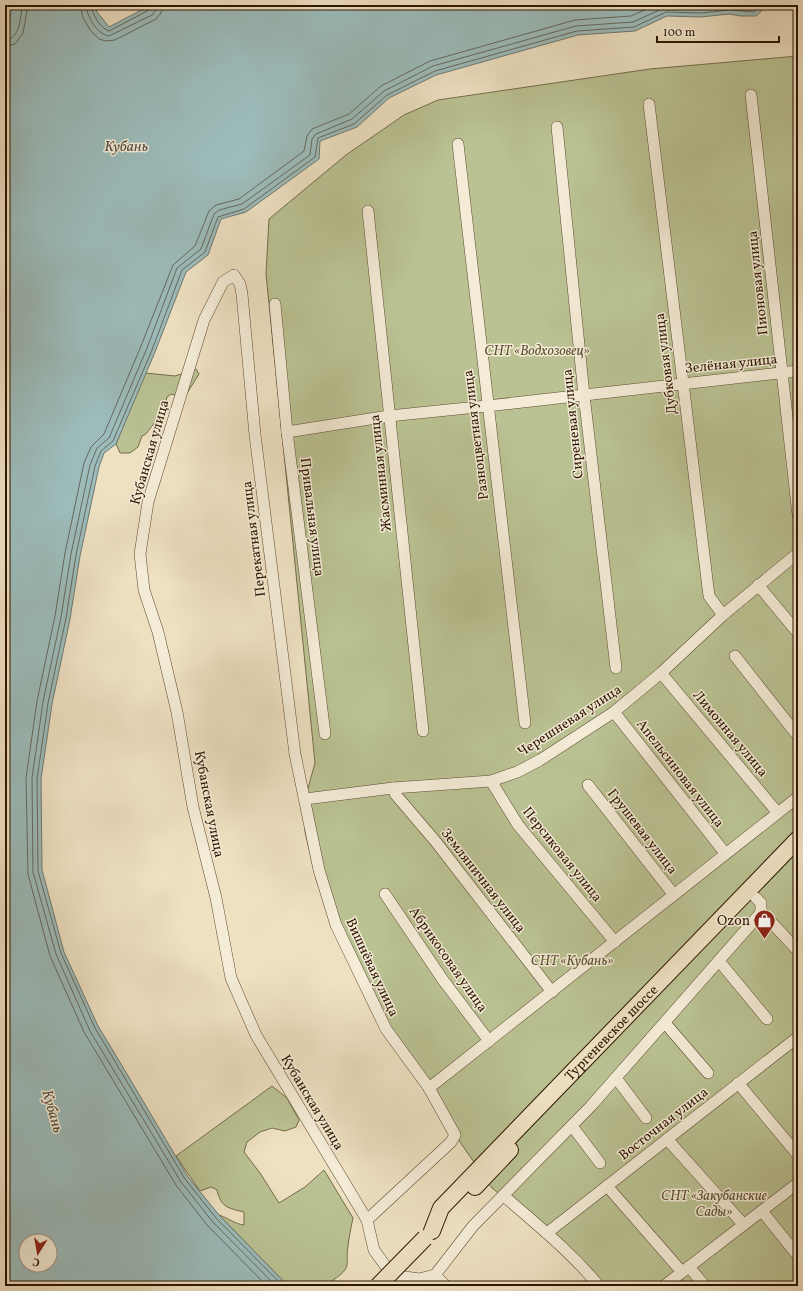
<svg xmlns="http://www.w3.org/2000/svg" width="803" height="1291" font-family="Vollkorn,serif">
<rect width="100%" height="100%" fill="#eee1c2"/>
<filter id="stains"><feTurbulence type="fractalNoise" baseFrequency=".005" numOctaves="4"/><feColorMatrix values="0 0 0 0 .2 0 0 0 0 .09 0 0 0 0 .02 0 0 0 .5 -.17"/></filter>
<radialGradient id="worn" r=".72"><stop offset=".6" stop-color="#630" stop-opacity="0"/><stop offset="1" stop-color="#630" stop-opacity=".3"/></radialGradient>
<g fill="#bac293" stroke="#746c4a">
<path d="M798 56V1286H596L547 1233 492 1188 421 1086 317 882 305 832V799L315 763 266 274 269 219 346 155 404 115 438 100 650 69Z"/>
<path d="M196 369 199 374 184 398 171 394 167 397C164 413 162 413 153 425 148 430 148 434 142 436L138 447 130 453H120L116 444 145 373 175 376Z"/>
<path d="M272 1086 287 1098 299 1120 296 1127 285 1131 272 1128 260 1132 247 1142 244 1152 260 1173 279 1203 305 1187 324 1170 353 1218C351 1227 349 1237 348 1246 345 1265 353 1267 333 1280L332 1286H288L219 1215C228 1218 235 1224 244 1225V1212C227 1208 221 1207 217 1190L211 1187 200 1191 176 1156Z"/>
</g>
<path fill="#9cbcbb" stroke="#707970" fill-rule="evenodd" d="M13 5H95L97 12 109 27 151 5H768L756 16H741L729 14 701 17 667 16 635 31 578 35 436 75 389 98 357 127 320 141 319 159 246 212 221 219 208 255 186 272 155 352 116 444 104 453 99 467 80 556 70 619 52 704 41 779 42 870 64 952 98 1026 124 1069 188 1177 219 1215 288 1286H14L5 1274V34C11 25 9 15 13 5ZM26 1241H50V1265H26Z"/>
<g fill="none" stroke-linecap="round" stroke-linejoin="round">
<g stroke="#65685e" stroke-width="1">
<path d="M80 5 83 18 91 31 99 39 106 41 115 40 156 19 161 13 163 5"/>
<path d="M86 5C87 17 97 34 109 36L152 15 156 10 157 5"/>
<path d="M91 5C93 15 99 27 109 31L149 10 152 5"/>
<path d="M5 40C20 40 21 16 22 5"/>
<path d="M5 46 15 44 23 33 28 5"/>
<path d="M267 1286 207 1225 176 1185 84 1032 50 956 28 874 26 778 37 701 55 616 65 553 84 463 91 447 104 434 141 346 173 265 195 246 209 211 216 205 239 199 304 151 307 136 312 129 349 114 381 86 430 61 575 20 631 16 656 5"/>
<path d="M276 1286 212 1221 181 1182 90 1031 56 954 33 872 32 778 43 702 61 617 71 554 90 465 97 448 109 438 147 348 177 268 201 249 214 214 219 210 242 204 310 155 312 139 316 134 352 119 384 91 433 66 576 26 633 22 666 7 700 8 724 5"/>
<path d="M283 1286 216 1218 185 1179 95 1028 61 953 38 871 37 779 48 703 66 618 76 555 95 466 101 451 113 441 152 350 182 270 205 252 218 217 244 209 315 157 318 138 354 124 387 95 435 71 577 31 634 27 666 12 701 13 729 10 754 12 762 5"/>
</g>
<defs>
<g id="minor">
<path d="M751 95 798 515"/>
<path d="M649 104 709 596 723 615"/>
<path d="M557 127 584 395 616 668"/>
<path d="M458 144 525 723"/>
<path d="M368 211 423 731"/>
<path d="M275 304 287 432 325 734"/>
<path d="M287 432 389 416 487 406 798 371"/>
<path d="M758 585 798 633"/>
<path d="M735 656 798 736"/>
<path d="M661 673 777 812"/>
<path d="M614 712 725 853"/>
<path d="M491 781 518 825 615 942"/>
<path d="M588 785 674 895"/>
<path d="M393 788 396 795 436 842 552 992"/>
<path d="M305 799 393 788 491 781 517 772 540 760 614 712 661 673 723 615 798 553"/>
<path d="M385 894 443 980 489 1041"/>
<path d="M761 911 798 951"/>
<path d="M719 961 767 1019"/>
<path d="M665 1023 708 1073"/>
<path d="M616 1078 646 1118"/>
<path d="M738 1083 798 1155"/>
<path d="M429 1088 798 797"/>
<path d="M572 1126 600 1163"/>
<path d="M667 1139 744 1225"/>
<path d="M607 1186 682 1272"/>
<path d="M504 1196C537 1225 571 1252 599 1286"/>
<path d="M762 1211 798 1256"/>
<path d="M367 1220 451 1142 455 1135 429 1088 386 1029 336 925 319 870 295 754 255 435 242 294 240 284 234 275 223 282 204 320 148 502 140 554 144 590 158 632 177 712 193 807 216 898 231 978 256 1035 367 1220 374 1250 392 1275 419 1279 435 1275"/>
<path d="M547 1233 798 1037"/>
<path d="M689 1267 705 1286"/>
<path d="M435 1275 473 1226 591 1106 759 915 761 911V903L756 898"/>
<path d="M435 1275 446 1286"/>
<path d="M664 1286 798 1183"/>
</g>
<g id="highway">
<path d="M475 1187 510 1150"/>
<path id="s1" d="M432 1231 441 1208 798 839"/>
</g>
</defs>
<use href="#minor" stroke="#5e4830" stroke-width="12"/>
<use href="#highway" stroke="#2e1500" stroke-width="18"/>
<use href="#minor" stroke="#f4ecd7" stroke-width="11"/>
<use href="#highway" stroke="#eee1c2" stroke-width="16"/>
<defs>
<path id="highway-bridge" d="M378 1286 425 1238"/>
</defs>
<use href="#highway-bridge" stroke="#2e1500" stroke-width="18" stroke-linecap="butt"/>
<use href="#highway-bridge" stroke="#eee1c2" stroke-width="16"/>
</g>
<defs>
<symbol id="shop-pin" viewBox="-11 -11 22 30"><path d="M0 17L-7.5 6A9.5 9.5 0 1 1 7.5 6Z" fill="#8f2418" stroke="#f4ecd7"/><path d="M-5-2.5h2.3a2.7 3.5 0 0 1 5.4 0H5L5.5 6h-11ZM-1.5-2.5h3a1.5 2.3 0 0 0-3 0Z" fill="#fff"/></symbol>
</defs>
<g fill-rule="evenodd">
<use href="#shop-pin" x="752" y="908" width="25" height="34"/>
</g>
<g text-anchor="middle" stroke-width="3" stroke-linejoin="round" paint-order="stroke">
<g font-size="14" fill="#2e1500" stroke="#f4ecd7">
<text transform="translate(757 283) rotate(-96)" y="5">Пионовая улица</text>
<text transform="translate(731 363) rotate(-6)" y="5">Зелёная улица</text>
<text transform="translate(665 364) rotate(-97)" y="5">Дубковая улица</text>
<text transform="translate(572 424) rotate(-96)" y="5">Сиреневая улица</text>
<text transform="translate(475 435) rotate(-97)" y="5">Разноцветная улица</text>
<text transform="translate(149 452) rotate(-74)" y="5">Кубанская улица</text>
<text transform="translate(380 473) rotate(-96)" y="5">Жасминная улица</text>
<text transform="translate(313 517) rotate(83)" y="5">Привальная улица</text>
<text transform="translate(253 539) rotate(-97)" y="5">Перекатная улица</text>
<text transform="translate(569 720) rotate(-33)" y="5">Черешневая улица</text>
<text transform="translate(731 733) rotate(50)" y="5">Лимонная улица</text>
<text transform="translate(681 773) rotate(52)" y="5">Апельсиновая улица</text>
<text transform="translate(210 804) rotate(79)" y="5">Кубанская улица</text>
<text transform="translate(643 831) rotate(52)" y="5">Грушевая улица</text>
<text transform="translate(563 854) rotate(51)" y="5">Персиковая улица</text>
<text transform="translate(484 880) rotate(52)" y="5">Земляничная улица</text>
<text transform="translate(449 959) rotate(55)" y="5">Абрикосовая улица</text>
<text transform="translate(373 967) rotate(65)" y="5">Вишнёвая улица</text>
<text dy="5" stroke="none"><textPath href="#s1" startOffset="269">Тургеневское шоссе</textPath></text>
<text transform="translate(313 1102) rotate(59)" y="5">Кубанская улица</text>
<text transform="translate(663 1123) rotate(-38)" y="5">Восточная улица</text>
</g>
<g font-size="14" font-style="italic" fill="#5f5233" stroke="#f4ecd7">
<text x="537" y="355">СНТ «Водхозовец»</text>
<text x="572" y="965">СНТ «Кубань»</text>
<text x="714" y="1200">СНТ «Закубанские<tspan x="714" dy="16">Сады»</tspan></text>
</g>
<g font-size="14" fill="#2e1500" stroke="#f4ecd7" text-anchor="end">
<text x="750" y="925">Ozon</text>
</g>
<g font-size="15" font-style="italic" fill="#544f41" stroke="#f4ecd7">
<text x="126" y="151">Кубань</text>
<text transform="translate(53 1111) rotate(74)" y="5">Кубань</text>
</g>
</g>
<rect width="803" height="1291" fill="none" stroke="#eee1c2" stroke-width="20"/>
<rect x="6" y="6" width="791" height="1279" fill="none" stroke="#2e1500" stroke-width="2"/>
<rect x="10" y="10" width="783" height="1271" fill="none" stroke="#2e1500"/>
<g transform="translate(38 1253) rotate(191)"><circle r="19" fill="#f4ecd7" stroke="#a59681"/>
<path d="M0-3L7 15L0 10L-7 15Z" fill="#8f2418"/>
<text y="-6" font-size="11" font-weight="bold" text-anchor="middle" fill="#2e1500">С</text>
</g>
<path d="M657 36v6h122v-6" fill="none" stroke="#2e1500" stroke-width="2"/>
<text x="663" y="36" font-size="12" fill="#2e1500" stroke="#f4ecd7" stroke-width="3" paint-order="stroke">100 m</text>
<rect width="100%" height="100%" filter="url(#stains)"/>
<rect width="100%" height="100%" fill="url(#worn)"/>
</svg>
